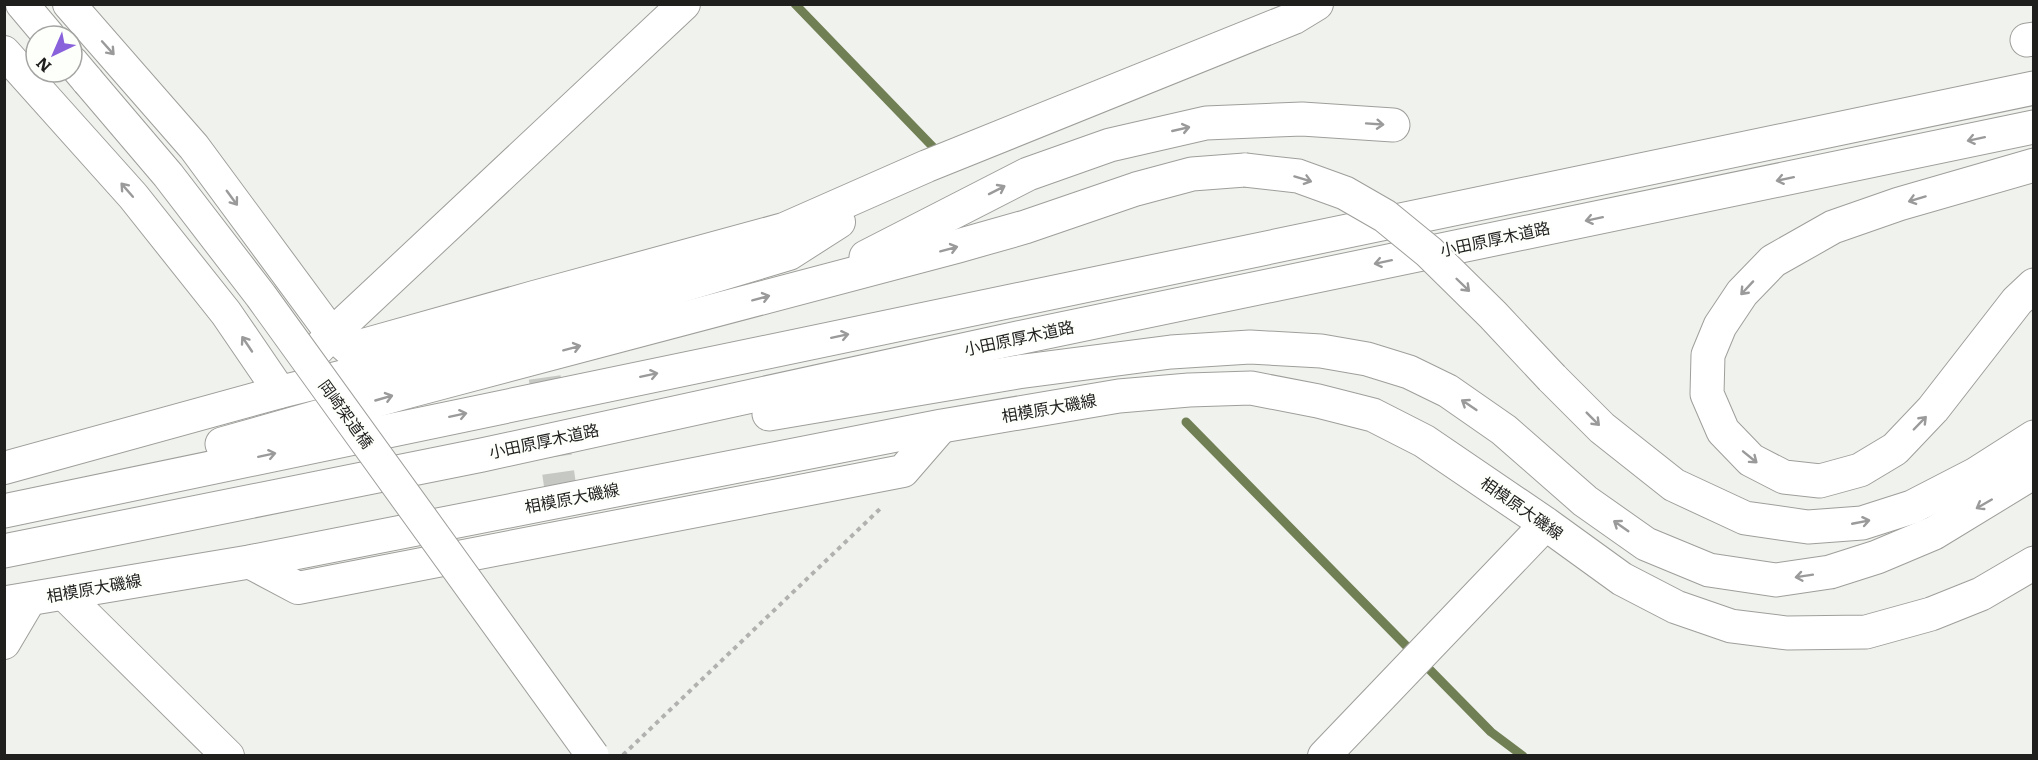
<svg xmlns="http://www.w3.org/2000/svg" width="2038" height="760" font-family="Literata,'Noto Sans JP',serif">
<rect width="100%" height="100%" fill="#f0f2ed"/>
<g fill="none" stroke-linecap="round" stroke-linejoin="round">
<g stroke="#717f54" stroke-width="9">
<path d="M795 4 933 147"/>
<path d="M1186 422 1491 732 1523 756"/>
</g>
<path stroke="#c6c8c4" stroke-width="32" stroke-dasharray="32 16" stroke-linecap="butt" d="M538 330 567 535"/>
<defs>
<g id="minor">
<path d="M22 4 49 36"/>
<path d="M69 4 194 147 332 334 349 349 534 297 784 229 927 166 1294 18 1317 4"/>
<path d="M4 52 133 196 226 313 280 392"/>
<path d="M72 62 88 81"/>
<path d="M318 349 332 334 684 4"/>
<path d="M4 468 280 392 561 322 789 254 839 222"/>
<path d="M249 562 298 588 903 471 942 426"/>
<path d="M63 593 228 756"/>
<path d="M4 643 30 599"/>
<path d="M1324 756 1546 524"/>
</g>
<path id="major" d="M4 603 249 562 942 426 1119 396 1189 390 1251 388 1318 401 1373 415 1424 441 1546 524 1622 579 1676 607 1731 626 1787 633 1866 632 1931 614 1981 594 2034 563"/>
<g id="highway">
<path d="M2027 40 2034 39"/>
<path d="M2034 165 1899 204 1833 227 1773 261 1742 293 1720 326 1708 355 1707 394 1723 431 1751 460 1784 477 1820 481 1860 470 1895 449 1933 409 2017 301 2034 285"/>
<path d="M866 257 1028 174 1110 145 1206 123 1302 119 1393 125"/>
<path d="M1552 378 1602 428 1674 485 1745 518 1808 527 1862 523 1912 507 1976 474 2034 437"/>
<path d="M769 414 1018 372 1171 352 1250 347 1321 351 1367 359 1409 372 1448 391 1504 430 1585 501 1646 544 1709 570 1776 580 1830 572 1877 557 1934 533 2034 472"/>
<path d="M222 444 402 393 958 246 1025 227 1136 189 1192 174 1245 170"/>
<path d="M4 511 2034 88"/>
<path d="M4 551 482 455 1008 340 2034 127"/>
</g>
</defs>
<use href="#minor" stroke="#9e9f9b" stroke-width="34"/>
<use href="#major" stroke="#9e9f9b" stroke-width="35"/>
<use href="#highway" stroke="#9e9f9b" stroke-width="35"/>
<path stroke="#b1b2af" stroke-width="4" stroke-dasharray="4.5 4.5" stroke-linecap="butt" d="M623 755 882 507"/>
<use href="#minor" stroke="#fff" stroke-width="32"/>
<use href="#major" stroke="#fff" stroke-width="33"/>
<use href="#highway" stroke="#fff" stroke-width="33"/>
<defs>
<path id="minor-bridge" d="M88 81 168 175 261 296 593 756"/>
<path id="highway-bridge" d="M1245 170 1298 176 1345 193 1385 216 1429 252 1493 315 1552 378"/>
</defs>
<use href="#minor-bridge" stroke="#9e9f9b" stroke-width="34" stroke-linecap="butt"/>
<use href="#highway-bridge" stroke="#9e9f9b" stroke-width="35" stroke-linecap="butt"/>
<use href="#minor-bridge" stroke="#fff" stroke-width="32"/>
<use href="#highway-bridge" stroke="#fff" stroke-width="33"/>
</g>
<defs><path id="oneway-shaft" d="M-6 0H5M1.5-3L5.5 0L1.5 3" fill="none" stroke-width="1.6" stroke-linecap="round" stroke-linejoin="round" transform="scale(1.5)"/></defs>
<g stroke="#9a9a9a">
<use href="#oneway-shaft" transform="translate(108 48) rotate(48)"/>
<use href="#oneway-shaft" transform="translate(1375 124) rotate(4)"/>
<use href="#oneway-shaft" transform="translate(1181 129) rotate(-13)"/>
<use href="#oneway-shaft" transform="translate(1976 139) rotate(168)"/>
<use href="#oneway-shaft" transform="translate(1303 179) rotate(17)"/>
<use href="#oneway-shaft" transform="translate(1785 179) rotate(168)"/>
<use href="#oneway-shaft" transform="translate(127 190) rotate(-131)"/>
<use href="#oneway-shaft" transform="translate(997 190) rotate(-27)"/>
<use href="#oneway-shaft" transform="translate(232 198) rotate(54)"/>
<use href="#oneway-shaft" transform="translate(1917 199) rotate(163)"/>
<use href="#oneway-shaft" transform="translate(1594 219) rotate(168)"/>
<use href="#oneway-shaft" transform="translate(949 249) rotate(-15)"/>
<use href="#oneway-shaft" transform="translate(1383 262) rotate(168)"/>
<use href="#oneway-shaft" transform="translate(1463 285) rotate(44)"/>
<use href="#oneway-shaft" transform="translate(1747 288) rotate(133)"/>
<use href="#oneway-shaft" transform="translate(761 298) rotate(-15)"/>
<use href="#oneway-shaft" transform="translate(840 336) rotate(-12)"/>
<use href="#oneway-shaft" transform="translate(247 344) rotate(-124)"/>
<use href="#oneway-shaft" transform="translate(572 348) rotate(-15)"/>
<use href="#oneway-shaft" transform="translate(649 375) rotate(-12)"/>
<use href="#oneway-shaft" transform="translate(384 398) rotate(-16)"/>
<use href="#oneway-shaft" transform="translate(1469 405) rotate(-146)"/>
<use href="#oneway-shaft" transform="translate(458 415) rotate(-12)"/>
<use href="#oneway-shaft" transform="translate(1593 419) rotate(45)"/>
<use href="#oneway-shaft" transform="translate(1920 423) rotate(-46)"/>
<use href="#oneway-shaft" transform="translate(267 455) rotate(-12)"/>
<use href="#oneway-shaft" transform="translate(1750 457) rotate(39)"/>
<use href="#oneway-shaft" transform="translate(1984 504) rotate(150)"/>
<use href="#oneway-shaft" transform="translate(1861 522) rotate(-11)"/>
<use href="#oneway-shaft" transform="translate(1621 526) rotate(-145)"/>
<use href="#oneway-shaft" transform="translate(1804 576) rotate(171)"/>
</g>
<g text-anchor="middle" stroke-width="4.5" stroke-linejoin="round" paint-order="stroke">
<g font-size="16" fill="#1f1f1e" stroke="#fdfffb">
<text transform="translate(1495 239) rotate(-12)" y="6">小田原厚木道路</text>
<text transform="translate(1019 338) rotate(-12)" y="6">小田原厚木道路</text>
<text transform="translate(1049 408) rotate(-10)" y="6">相模原大磯線</text>
<text transform="translate(346 414) rotate(54)" y="6">岡崎架道橋</text>
<text transform="translate(544 441) rotate(-12)" y="6">小田原厚木道路</text>
<text transform="translate(572 498) rotate(-11)" y="6">相模原大磯線</text>
<text transform="translate(1522 508) rotate(35)" y="6">相模原大磯線</text>
<text transform="translate(94 588) rotate(-10)" y="6">相模原大磯線</text>
</g>
</g>
<rect width="2038" height="760" fill="none" stroke="#1f1f1e" stroke-width="12"/>
<g transform="translate(54 54) rotate(224)"><circle r="28" fill="#fdfffb" stroke="#a4a5a3" stroke-width="1.5"/>
<path d="M0-4.5L10 22L0 15L-10 22Z" fill="#8861db"/>
<text y="-9" font-size="16" font-weight="bold" text-anchor="middle" fill="#1f1f1e">N</text>
</g>
</svg>
